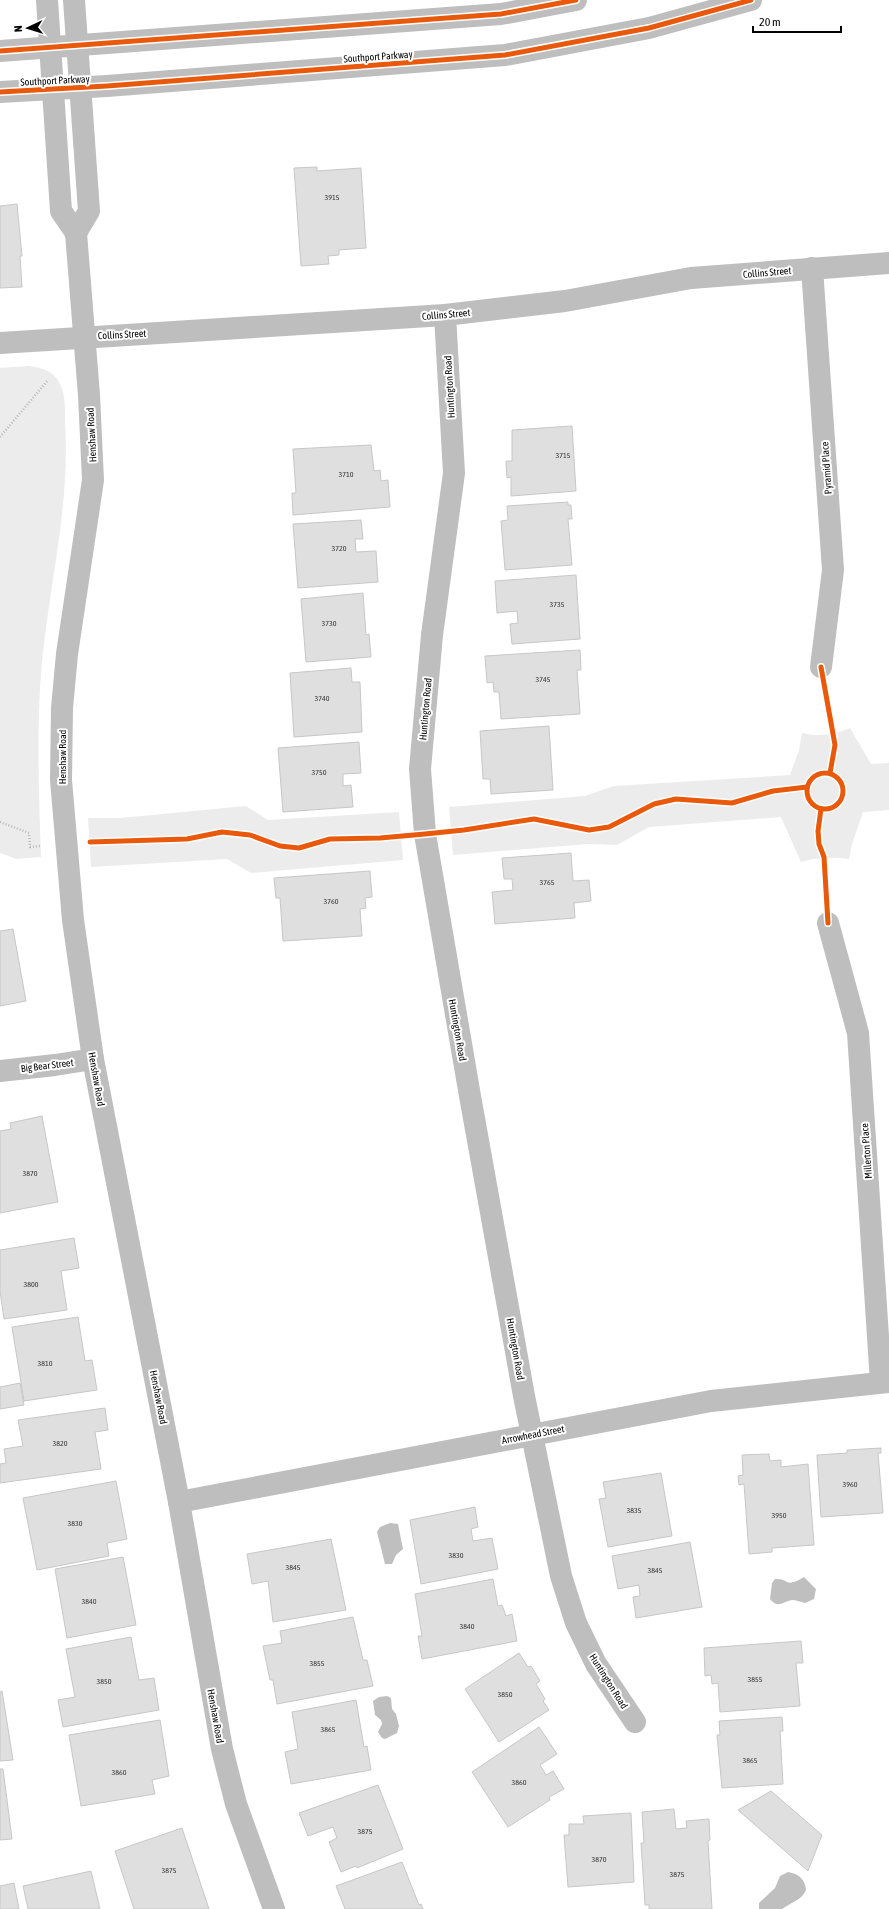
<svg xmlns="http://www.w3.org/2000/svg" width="889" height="1909" font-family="'Asap Condensed',sans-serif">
<rect width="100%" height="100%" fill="#fff"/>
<g fill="#ececec">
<path d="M28 366C41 367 54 371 60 384 66 396 65 411 65 423 71 512 45 599 40 688 37 744 39 800 41 857L17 859 0 853V368Z"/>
<path d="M850 728 871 764 889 763V810L863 812 852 844 849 859C831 857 818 857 801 862L781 817 649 827 617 845 588 844 453 855 449 807 585 796 614 786 790 775 799 750 802 733C820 737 834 735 850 728Z"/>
<path d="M246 806 268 820 399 812 403 860 251 873 227 859 91 867 88 818H120Z"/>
</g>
<g fill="#bfbfbf">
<path d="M390 1523 398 1524 403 1549 396 1555 392 1564H385L377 1532 380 1527Z"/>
<path d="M804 1577 816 1589 814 1599 805 1603C801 1602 796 1600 792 1600 782 1602 778 1609 770 1599L772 1583 775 1579C790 1578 784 1589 804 1577Z"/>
<path d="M387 1696 391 1698 392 1709 396 1714 399 1726 397 1733 385 1739 382 1738 378 1732 382 1724 381 1720 375 1715 373 1701 379 1697Z"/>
<path d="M788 1872C799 1874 805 1879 806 1890 801 1901 791 1902 782 1909H759V1903L775 1888 780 1876Z"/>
</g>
<g fill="#dfdfdf" stroke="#c7c7c7">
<path d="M317 167V171L361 168 366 248 339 250V255L328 256 329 264 301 266 294 168Z"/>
<path d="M17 204 22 256H20L22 287 0 288V206Z"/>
<path d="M572 426 576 491 511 496V477L507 478 506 461H512V430Z"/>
<path d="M371 445 374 471 380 470 381 481 388 480 390 507 293 515 292 493H296L293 449Z"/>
<path d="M568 502V505H571L572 519H568L572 565 505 570 501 521 508 520 507 506Z"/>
<path d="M361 520 363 539H355L356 552 376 551 378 582 298 588 293 524Z"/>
<path d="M576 575 580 639 512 644 510 624 518 623 517 611 497 613 495 581Z"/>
<path d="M363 593 366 635 369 634 371 657 306 662 301 599Z"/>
<path d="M580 650 581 670H577L580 714 501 719 499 692H494L493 682 487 683 485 656Z"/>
<path d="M351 668 352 682H360L362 732 294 737 290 673Z"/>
<path d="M549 726 553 790 491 794 490 779H483L480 731Z"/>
<path d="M359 742 361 773 343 774V786L351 785 353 807 283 812 278 748Z"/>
<path d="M571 853 573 881 589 880 591 901 574 903 575 918 495 924 492 892 513 890 512 879H504L502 858Z"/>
<path d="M370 871 372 897 365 898 366 908 360 909 362 936 283 941 280 898H276L274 878Z"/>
<path d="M13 929 26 1001 0 1006V931Z"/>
<path d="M42 1116 58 1202 0 1213V1131L11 1129 10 1123Z"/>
<path d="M74 1238 79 1268 61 1271 67 1310 4 1319 0 1291V1250Z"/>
<path d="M78 1317 85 1361 92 1360 97 1390 24 1401 12 1327Z"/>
<path d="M20 1383 24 1405 0 1409V1387Z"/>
<path d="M105 1408 108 1430 95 1432 101 1469 0 1483V1464L6 1463 4 1449 23 1446 18 1420Z"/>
<path d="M881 1448V1453H878L883 1513 821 1517 817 1455 847 1453V1450Z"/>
<path d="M769 1454 770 1461 781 1460V1467L808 1464 814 1545 772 1548V1552L749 1554 744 1484 739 1485 738 1476 743 1475 742 1455Z"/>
<path d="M661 1473 672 1536 608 1547 599 1499 606 1498 603 1482Z"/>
<path d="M116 1481 127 1539 107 1543 109 1556 37 1570 23 1498Z"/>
<path d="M475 1507 478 1527 471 1529 473 1541 492 1538 498 1569 421 1584 410 1520Z"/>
<path d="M331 1539 346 1610 273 1622 268 1581 252 1584 247 1554Z"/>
<path d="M690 1542 702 1607 636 1618 633 1597 640 1596 639 1585 618 1589 612 1556Z"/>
<path d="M123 1557 136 1625 67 1638 55 1569Z"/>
<path d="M493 1579 498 1606 502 1605 506 1616 512 1614 517 1641 422 1659 418 1636H422L415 1594Z"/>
<path d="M353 1617 363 1660H367L373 1686 277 1704 273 1680H270L263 1646 282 1643 280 1631Z"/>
<path d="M131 1637 139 1680 154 1678 159 1710 63 1727 58 1700 75 1697 66 1649Z"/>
<path d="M801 1641 803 1663H796L800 1706 720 1712 718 1683 712 1684 711 1675 705 1676 704 1648Z"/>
<path d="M519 1653 528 1667 531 1666 540 1681 536 1684 545 1699 543 1701 549 1710 499 1742 465 1689Z"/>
<path d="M2 1691 13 1760 0 1761V1692Z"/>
<path d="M356 1700 364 1747 367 1746 371 1770 291 1784 285 1752 298 1749 292 1712Z"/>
<path d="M782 1717 783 1731H780L783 1784 722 1788 717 1735H720L719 1721Z"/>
<path d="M160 1720 169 1776 152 1780 155 1794 81 1806 69 1735Z"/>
<path d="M539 1727 557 1754 540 1765 546 1775 553 1771 564 1789 549 1797 550 1800 508 1827 472 1772Z"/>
<path d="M0 1769H3L12 1839 0 1840Z"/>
<path d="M378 1785 403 1849 357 1868 356 1866 341 1872 329 1842 337 1838 333 1827 308 1836 299 1813Z"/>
<path d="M771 1791 822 1835 808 1871 738 1810Z"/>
<path d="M674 1809 676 1829 687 1828 686 1821 709 1819 710 1840 708 1841 712 1909H649V1905H645L641 1843H644L642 1812Z"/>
<path d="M631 1813 634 1882 568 1887 564 1835H569V1824H584L583 1816Z"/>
<path d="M182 1828 209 1909H134L115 1851Z"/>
<path d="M402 1862 419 1905 421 1904 423 1909H345L336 1886Z"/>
<path d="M91 1871 100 1909H28L23 1886Z"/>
<path d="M14 1883 19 1909H0V1886Z"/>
</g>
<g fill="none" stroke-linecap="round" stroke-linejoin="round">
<g stroke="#b9b9b9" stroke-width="2.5" stroke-dasharray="1 2" stroke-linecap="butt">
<path d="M0 437 48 380"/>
<path d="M0 822 29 833 30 847 40 846"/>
</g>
<g stroke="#bebebe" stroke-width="22">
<path d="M47 0 61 211 76 233 89 211 74 0"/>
<path d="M76 233 89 395 93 480 67 654 62 708 61 780 73 920 93 1059 179 1502 222 1749 236 1804 274 1909"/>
<path d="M812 268 833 570 821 667"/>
<path d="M445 315 454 473 432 635 420 769 425 834 470 1096 524 1396 561 1576 576 1623 596 1664 635 1722"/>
<path d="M0 343 445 315 565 301 691 278 889 263"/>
<path d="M828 923 858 1033 881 1382"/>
<path d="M0 1071 55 1065 93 1059"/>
<path d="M179 1502 711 1401 889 1382"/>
</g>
<g stroke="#bebebe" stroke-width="22">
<path d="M0 51 501 14 576 0"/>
<path d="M0 92 107 86 505 55 649 28 751 0"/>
</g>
<defs>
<g id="cycleway">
<path d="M0 51 501 14 576 0"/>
<path d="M0 92 107 86 505 55 649 28 751 0"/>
<path d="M821 667 835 745 830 773"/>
<circle cx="825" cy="791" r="18"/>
<path d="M821 809 818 831 819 844 824 857 828 923"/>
<path d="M90 842 187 839 222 832 250 835 280 846 299 848 330 839 380 838 425 834 464 830 534 819 589 830 609 827 654 804 676 799 732 803 773 791 807 787"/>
</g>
</defs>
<use href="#cycleway" stroke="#fff" stroke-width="8"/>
<use href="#cycleway" stroke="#e8590c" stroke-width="5"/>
</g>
<g text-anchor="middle" stroke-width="4" stroke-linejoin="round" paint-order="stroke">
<g font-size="8" fill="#383838">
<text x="332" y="200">3915</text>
<text x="563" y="458">3715</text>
<text x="346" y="477">3710</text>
<text x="339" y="551">3720</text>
<text x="557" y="607">3735</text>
<text x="329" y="626">3730</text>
<text x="543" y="682">3745</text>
<text x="322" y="701">3740</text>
<text x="319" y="775">3750</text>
<text x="547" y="885">3765</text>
<text x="331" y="904">3760</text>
<text x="30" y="1176">3870</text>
<text x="31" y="1287">3800</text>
<text x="45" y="1366">3810</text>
<text x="60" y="1446">3820</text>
<text x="850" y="1487">3960</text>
<text x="634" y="1513">3835</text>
<text x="779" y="1518">3950</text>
<text x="75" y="1526">3830</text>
<text x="456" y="1558">3830</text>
<text x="293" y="1570">3845</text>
<text x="655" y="1573">3845</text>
<text x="89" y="1604">3840</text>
<text x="467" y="1629">3840</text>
<text x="317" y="1666">3855</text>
<text x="755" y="1682">3855</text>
<text x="104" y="1684">3850</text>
<text x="505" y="1697">3850</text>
<text x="328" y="1732">3865</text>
<text x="750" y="1763">3865</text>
<text x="119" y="1775">3860</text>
<text x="519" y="1785">3860</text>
<text x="365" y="1834">3875</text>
<text x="599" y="1862">3870</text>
<text x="169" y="1873">3875</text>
<text x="677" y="1877">3875</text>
</g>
<g font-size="10" fill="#000" stroke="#fff">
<text transform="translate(378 56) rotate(-4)" y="4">Southport Parkway</text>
<text transform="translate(55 80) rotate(-3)" y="4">Southport Parkway</text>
<text transform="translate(767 272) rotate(-5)" y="4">Collins Street</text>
<text transform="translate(446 314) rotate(-5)" y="4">Collins Street</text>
<text transform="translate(122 334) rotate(-3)" y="4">Collins Street</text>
<text transform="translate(449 387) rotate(-93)" y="4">Huntington Road</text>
<text transform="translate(91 435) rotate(-93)" y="4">Henshaw Road</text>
<text transform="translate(826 468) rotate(-94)" y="4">Pyramid Place</text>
<text transform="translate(425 709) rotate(-85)" y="4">Huntington Road</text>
<text transform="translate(62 757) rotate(-90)" y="4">Henshaw Road</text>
<text transform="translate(458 1030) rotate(80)" y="4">Huntington Road</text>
<text transform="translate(47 1065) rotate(-7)" y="4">Big Bear Street</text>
<text transform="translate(97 1079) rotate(80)" y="4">Henshaw Road</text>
<text transform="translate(866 1151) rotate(-94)" y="4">Millerton Place</text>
<text transform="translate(516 1349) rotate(80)" y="4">Huntington Road</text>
<text transform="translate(159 1397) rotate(79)" y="4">Henshaw Road</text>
<text transform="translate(533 1434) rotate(-11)" y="4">Arrowhead Street</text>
<text transform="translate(609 1681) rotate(58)" y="4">Huntington Road</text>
<text transform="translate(216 1716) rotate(80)" y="4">Henshaw Road</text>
</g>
</g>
<g transform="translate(28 28) rotate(266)" stroke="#ffffff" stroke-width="3" paint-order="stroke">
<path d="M0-3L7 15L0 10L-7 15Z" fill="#000000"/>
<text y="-6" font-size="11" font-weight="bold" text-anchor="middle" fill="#000000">N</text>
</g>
<path d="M753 26v6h88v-6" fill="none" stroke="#000000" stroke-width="2"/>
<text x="759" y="26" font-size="12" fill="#000000" stroke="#ffffff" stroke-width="3" paint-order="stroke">20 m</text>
</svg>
